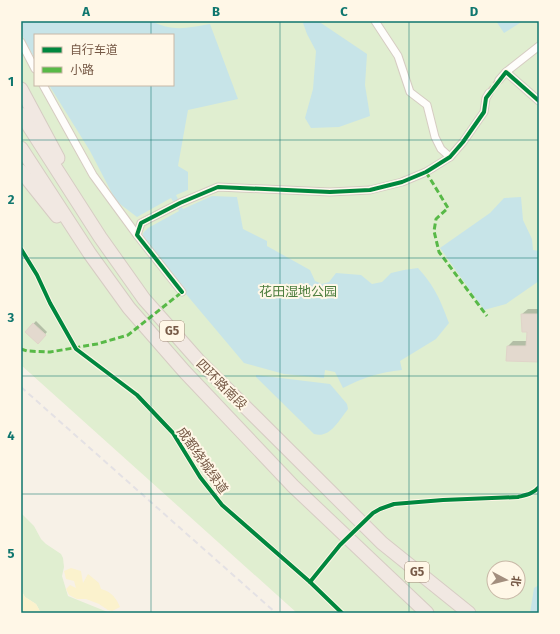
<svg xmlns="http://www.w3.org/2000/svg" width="560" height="634" font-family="'Fira Sans','Noto Sans SC',sans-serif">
<rect width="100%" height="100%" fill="#f7f1e7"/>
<g fill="#e0eed0" fill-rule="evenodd">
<path d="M21 21H539V613H297L21 365ZM35 35H173V85H35ZM494 568H518V592H494Z"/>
<path d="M21 513 34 526 41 539 46 544 61 554 63 558 64 567 62 576 68 596 110 613H41L36 604 25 597 21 590Z"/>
</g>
<g fill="#fbf2cd">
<path d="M71 568 81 571 83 583 88 574 99 583 101 589C112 592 116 598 120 607L112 611 108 610 99 604 86 599H77L69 595 66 589 70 585 76 588 74 581 66 579 64 571Z"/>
<path d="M21 590 25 597 36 604 41 613H21Z"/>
</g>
<g fill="#c7e4e8">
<path d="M21 21H151C173 32 187 28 210 24L238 99 188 110 178 166 188 172V190L176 195 183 209 212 196 237 197 243 229 267 241V246L310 270 315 281 322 284 329 282 336 273 361 275 372 284 382 282 391 273 404 270 418 268C435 287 440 299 449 323L436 339 400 361 402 370C380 372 362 378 343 388L335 372 325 370 324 378 284 374 244 363 143 243V233L148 228 179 211 171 198 137 217 116 201 90 151 49 85H173V35H35V59L21 33Z"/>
<path d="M305 21H318L367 54 365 85 370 116 339 127 311 128 305 118 313 89 316 51 307 34 303 23Z"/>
<path d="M496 21H523L504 33Z"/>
<path d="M521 197 523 220 532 239 533 250 539 251V281L506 304 484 310 440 248 490 213 504 198Z"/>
<path d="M256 375 330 384 347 404 348 409C339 420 330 439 314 434L256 377Z"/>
<path d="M539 585V613H530L534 588Z"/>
</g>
<g fill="#0003">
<path d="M528 309H539V361L507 360 508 346 513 341H527L528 332 522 314Z"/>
<path d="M36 321 47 332 38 342 26 332Z"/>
</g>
<g fill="#e3d9ce" stroke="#e0d4c9">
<path d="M521 314H539V362L506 361 507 346H526L527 332H522Z"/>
<path d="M33 323 46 335 38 344 25 332Z"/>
</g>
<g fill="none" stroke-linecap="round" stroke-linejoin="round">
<path stroke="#d7cbbf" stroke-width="7" stroke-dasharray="7 3.5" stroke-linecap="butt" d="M489 93 499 80"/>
<defs>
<g id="street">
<path d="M375 21 398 56 410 92 427 105 435 137 441 149 450 157"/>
<path d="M21 42 35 69"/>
<path d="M506 72 539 46"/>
<path d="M499 80 506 72 539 101"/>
<path d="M43 85 93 175 137 235"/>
<path d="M182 292 137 235 141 223 180 203 218 187 330 192 370 190 402 182 426 172 450 157 463 142 484 112 486 98 489 93"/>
</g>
<g id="highway">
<path d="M21 89 58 158"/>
<path d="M21 114 100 237 144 299 198 360 382 543 469 613"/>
<path d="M21 148 90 254 129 308 184 371 293 486 427 613"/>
<path d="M21 171 57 216"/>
</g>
</defs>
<use href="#street" stroke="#d6ccc2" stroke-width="9"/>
<use href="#highway" stroke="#d6ccc3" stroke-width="15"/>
<use href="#street" stroke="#fefdfb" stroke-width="7"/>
<use href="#highway" stroke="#f1e8e2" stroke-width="13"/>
<path stroke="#e4e1e4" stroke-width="2" stroke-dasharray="6 4" stroke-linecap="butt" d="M21 387 276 613"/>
<g stroke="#58b947" stroke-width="3" stroke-dasharray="6 3" stroke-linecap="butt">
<path d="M426 172 448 208 436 219 434 231 439 252 487 316"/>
<path d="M21 349 27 351 50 352 97 344 128 335 182 292"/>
</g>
<defs>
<g id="cycleway">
<path d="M21 249 37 275 50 303 76 349 137 395 173 433 200 477 222 505 310 582 342 613"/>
<path d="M182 292 137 235 141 223 180 203 218 187 330 192 370 190 402 182 426 172 450 157 463 142 484 112 486 98 506 72 539 101"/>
<path d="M310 582 340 545 373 513 380 509 394 504 443 500 518 497C526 495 533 494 539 487"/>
</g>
</defs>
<use href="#cycleway" stroke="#fff7e7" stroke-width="6"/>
<use href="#cycleway" stroke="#00873e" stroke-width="4"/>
</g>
<path fill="none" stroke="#0f766e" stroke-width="1" stroke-opacity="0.55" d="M151 21V35M280 21V613M409 21V613M151 85V613M21 140H539M21 258H539M21 376H539M21 494H539"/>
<g text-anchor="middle" stroke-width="4" stroke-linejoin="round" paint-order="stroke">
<g fill="#fff7e7" stroke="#9f8876" stroke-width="1">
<rect x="160" y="321" width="24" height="20" rx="3"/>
<rect x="405" y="562" width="24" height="20" rx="3"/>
</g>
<g font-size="12" font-weight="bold" fill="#765946">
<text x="172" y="335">G5</text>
<text x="417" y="576">G5</text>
</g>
<g font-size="13" fill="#4c7d3d" stroke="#fff7e7">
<text x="298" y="296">花田湿地公园</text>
</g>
<g font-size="13" fill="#765946" stroke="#fff7e7">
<text transform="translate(222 384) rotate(45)" y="5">四环路南段</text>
<text transform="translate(203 460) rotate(55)" y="5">成都绕城绿道</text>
</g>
</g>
<rect width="560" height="634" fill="none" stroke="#fff7e7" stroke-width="44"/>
<rect x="34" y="34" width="140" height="52" fill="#fff7e7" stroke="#c8b8a7"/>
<rect x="42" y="47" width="20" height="6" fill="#00873e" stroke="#c8b8a7"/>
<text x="70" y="54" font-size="12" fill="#765946">自行车道</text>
<rect x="42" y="67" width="20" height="6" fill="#58b947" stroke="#c8b8a7"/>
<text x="70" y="74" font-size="12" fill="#765946">小路</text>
<g transform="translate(506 580) rotate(97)"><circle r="19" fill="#fff7e7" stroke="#c8b8a7"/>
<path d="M0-3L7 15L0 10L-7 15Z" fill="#a38e7e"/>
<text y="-6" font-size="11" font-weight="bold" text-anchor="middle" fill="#765946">北</text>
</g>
<rect x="22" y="22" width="516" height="590" fill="none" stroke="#0f766e" stroke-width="1.5"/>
<g font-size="13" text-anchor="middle" font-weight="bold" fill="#0f766e">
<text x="86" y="16">A</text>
<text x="216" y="16">B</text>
<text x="344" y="16">C</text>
<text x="474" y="16">D</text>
<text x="11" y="86">1</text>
<text x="11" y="204">2</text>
<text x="11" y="322">3</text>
<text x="11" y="440">4</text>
<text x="11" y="558">5</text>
</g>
</svg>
